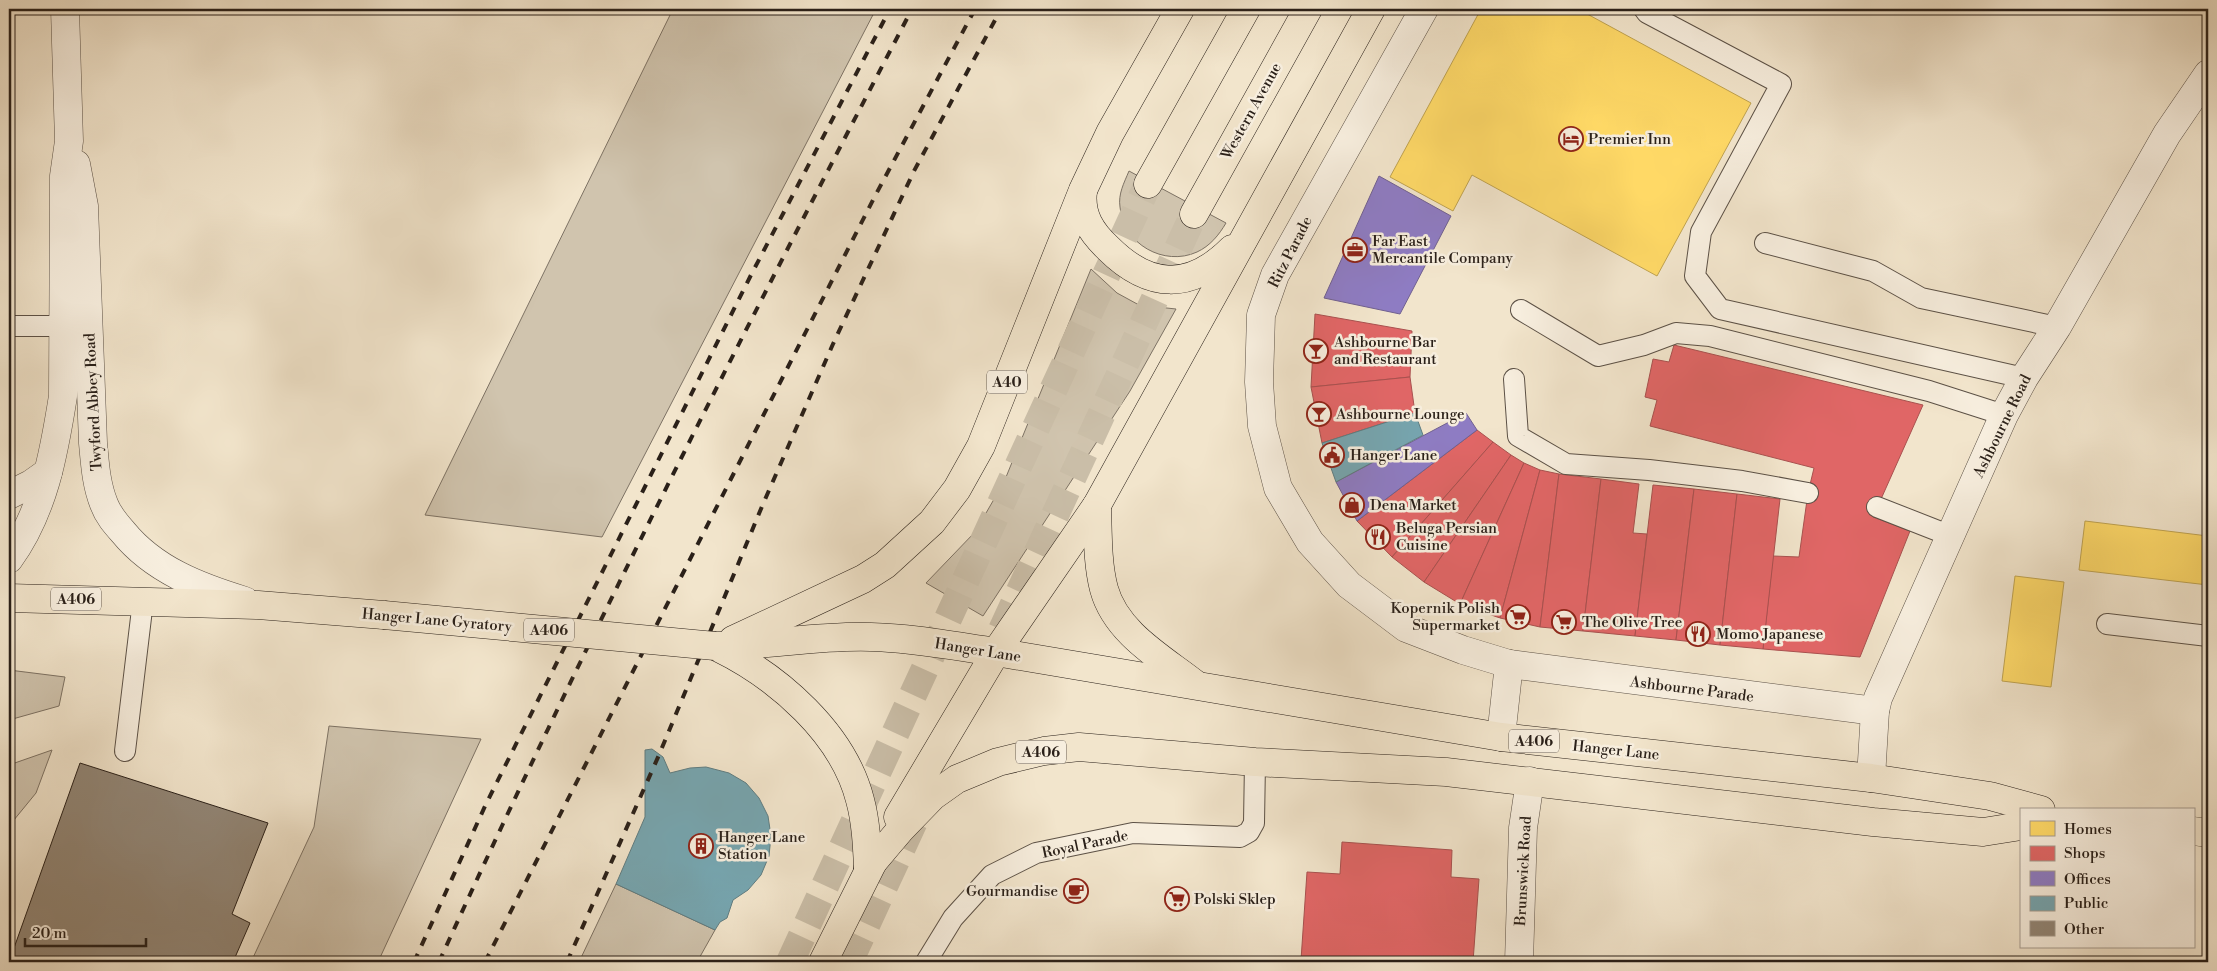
<svg xmlns="http://www.w3.org/2000/svg" width="2217" height="971" font-family="'Libre Bodoni',serif">
<rect width="100%" height="100%" fill="#f2e5cc"/>
<filter id="stains"><feTurbulence type="fractalNoise" baseFrequency=".004" numOctaves="4"/><feColorMatrix values="0 0 0 0 .2 0 0 0 0 .09 0 0 0 0 .02 0 0 0 .5 -.17"/></filter>
<radialGradient id="worn" r=".72"><stop offset=".6" stop-color="#630" stop-opacity="0"/><stop offset="1" stop-color="#630" stop-opacity=".3"/></radialGradient>
<g fill="#d0c4ae" stroke="#7d7264">
<path d="M673 9H876L602 537 425 515Z"/>
<path d="M1129 171 1226 223C1219 235 1210 246 1197 252 1164 267 1123 244 1120 207 1118 194 1124 183 1129 171Z"/>
<path d="M1091 269 1117 293 1139 305 1176 309 1130 391 983 616 926 583 975 532 1004 482Z"/>
<path d="M9 670 65 677 59 706 9 720Z"/>
<path d="M329 726 481 739 378 962H251L314 827Z"/>
<path d="M52 750 36 793 9 826V765Z"/>
<path d="M616 884 715 930 697 962H579Z"/>
</g>
<g fill="#ffd966" stroke="#bfa24f">
<path d="M1481 9H1578L1751 103 1657 276 1472 175 1453 211 1390 177Z"/>
<path d="M2085 521 2208 536V585L2079 570Z"/>
<path d="M2015 576 2064 582 2051 687 2002 681Z"/>
</g>
<g fill="#e06666" stroke="#a9514f">
<path d="M1315 314 1412 331 1410 377 1311 387Z"/>
<path d="M1674 345 1923 405 1873 517 1910 531 1860 657 1763 649 1773 556 1799 557 1808 493 1814 468 1650 426 1657 400 1645 397 1653 359 1669 362Z"/>
<path d="M1410 377 1415 413 1322 443 1311 387Z"/>
<path d="M1477 430 1493 442 1392 557 1357 521Z"/>
<path d="M1493 442 1511 455 1424 582 1392 557Z"/>
<path d="M1511 455 1524 463 1460 604 1424 582Z"/>
<path d="M1524 463 1540 470 1500 618 1460 604Z"/>
<path d="M1540 470 1559 474 1540 627 1500 618Z"/>
<path d="M1559 474 1601 479 1583 631 1540 627Z"/>
<path d="M1601 479 1639 484 1633 533 1647 534 1635 636 1583 631Z"/>
<path d="M1653 485 1694 489 1676 640 1635 636Z"/>
<path d="M1694 489 1737 494 1720 645 1676 640Z"/>
<path d="M1737 494 1780 499 1763 649 1720 645Z"/>
<path d="M1342 842 1452 850 1451 877 1479 879 1473 962H1330L1301 960 1307 872 1340 874Z"/>
</g>
<g fill="#8e7cc3" stroke="#706090">
<path d="M1379 176 1451 216 1400 314 1324 298Z"/>
<path d="M1466 413 1477 430 1357 521 1336 482Z"/>
</g>
<g fill="#76a5af" stroke="#5f7d82">
<path d="M1415 413 1423 435 1336 482 1322 443Z"/>
<path d="M652 749 663 757 670 773 690 768 706 767 729 773 746 783 759 798 768 816 771 836 769 856 761 875 748 890 733 900 727 918 720 922 715 930 616 884 645 817V750Z"/>
</g>
<path fill="#928676" stroke="#2a2019" d="M80 763 268 823 232 914 250 923 233 962H9Z"/>
<g fill="none" stroke-linecap="round" stroke-linejoin="round">
<g stroke="#cabea8" stroke-width="28" stroke-dasharray="28 14" stroke-linecap="butt">
<path d="M1002 630 1194 214"/>
<path d="M790 962 1148 184"/>
<path d="M849 962 916 817"/>
</g>
<defs>
<g id="service">
<path d="M1644 9 1647 13 1781 84 1701 232 1695 276 1720 309 2024 378"/>
<path d="M1765 243 1873 271 1921 298 2057 327"/>
<path d="M1521 310 1598 356 1644 345 1676 333 1710 336 1929 391 2004 415"/>
<path d="M9 326H63"/>
<path d="M1514 379 1518 436 1566 464 1649 470 1742 481 1808 493"/>
<path d="M1877 507 1951 536"/>
<path d="M2107 624 2208 636"/>
<path d="M125 751 143 601"/>
<path d="M926 962 953 918 992 875 1036 853 1133 833 1240 837 1249 832 1254 823 1255 762"/>
</g>
<g id="minor">
<path d="M1424 9 1275 275 1261 315 1259 382 1262 426 1278 488 1310 542 1349 585 1406 628 1463 650 1509 664 1875 711"/>
<path d="M9 495 31 484 48 472"/>
<path d="M1501 737 1509 664"/>
<path d="M1871 778 1875 711 1878 698 2004 415 2024 378 2057 327 2167 134 2208 74"/>
</g>
<g id="tertiary">
<path d="M76 164 84 206 93 443C95 464 96 484 104 504 108 515 115 523 123 532 154 570 199 587 245 601"/>
<path d="M9 559C44 511 54 453 63 396L64 176 69 141 65 9"/>
<path d="M1519 962 1523 828 1530 781"/>
</g>
<g id="trunk">
<path d="M1148 184 1246 9"/>
<path d="M1083 191C1080 215 1091 232 1108 248 1149 289 1190 291 1232 249"/>
<path d="M1194 214 1308 9"/>
<path d="M1097 505C1098 532 1097 563 1104 589 1116 633 1162 658 1195 684"/>
<path d="M9 598 258 605 384 615"/>
<path d="M733 640 863 579 885 565 932 522 957 489 981 446 1083 190 1110 133 1180 9"/>
<path d="M715 646C767 646 819 635 871 637 913 638 954 646 996 652L1501 737 1871 778 1990 796 2041 810"/>
<path d="M719 648C778 677 843 733 860 800 866 822 867 845 868 868"/>
<path d="M898 817 996 652 1097 505 1371 9"/>
<path d="M2193 831 2208 833"/>
<path d="M868 868 901 829 933 796 957 779 998 762 1044 751 1079 747 1255 762 1446 772 1873 822 1983 832 2021 826"/>
<path d="M823 962 878 852"/>
</g>
</defs>
<use href="#service" stroke="#5c5146" stroke-width="22"/>
<use href="#minor" stroke="#5c5146" stroke-width="29"/>
<use href="#tertiary" stroke="#5c5146" stroke-width="29"/>
<use href="#trunk" stroke="#2a2019" stroke-width="29"/>
<use href="#service" stroke="#f7eede" stroke-width="20"/>
<use href="#minor" stroke="#f7eede" stroke-width="28"/>
<use href="#tertiary" stroke="#f7eede" stroke-width="28"/>
<use href="#trunk" stroke="#f2e5cc" stroke-width="28"/>
<g stroke="#2a2019" stroke-width="4" stroke-dasharray="9 9" stroke-linecap="butt">
<path d="M414 962 486 804 751 275 890 9"/>
<path d="M439 962C586 639 748 323 912 9"/>
<path d="M485 962 875 196 975 9"/>
<path d="M567 962 659 755 763 504 833 344 914 171 1001 9"/>
</g>
<defs>
<path id="trunk-bridge" d="M384 615 715 646"/>
</defs>
<use href="#trunk-bridge" stroke="#2a2019" stroke-width="29" stroke-linecap="butt"/>
<use href="#trunk-bridge" stroke="#f2e5cc" stroke-width="28"/>
</g>
<defs>
<symbol id="hotel-ring" viewBox="-11 -11 22 22"><circle r="9.5" fill="#f7eede" stroke="#8f2418" stroke-width="1.5"/><path d="M-6-4.5h1.5V1H6V5H4.5V3h-9V5H-6ZM-4 0a1.8 1.8 0 1 1 3.6 0ZM.5 0V-2.5h3Q6-2.5 6 0Z" fill="#8f2418"/></symbol>
<symbol id="office-ring" viewBox="-11 -11 22 22"><circle r="9.5" fill="#f7eede" stroke="#8f2418" stroke-width="1.5"/><path d="M-6-3h4V-5.5h4V-3h4V5H-6ZM-1-4.5V-3h2v-1.5ZM-6 0V1H6V0Z" fill="#8f2418"/></symbol>
<symbol id="bar-ring" viewBox="-11 -11 22 22"><circle r="9.5" fill="#f7eede" stroke="#8f2418" stroke-width="1.5"/><path d="M-6-5H6L.8 .8V4.5H3.5V6h-7V4.5H-.8V.8Z" fill="#8f2418"/></symbol>
<symbol id="civic-ring" viewBox="-11 -11 22 22"><circle r="9.5" fill="#f7eede" stroke="#8f2418" stroke-width="1.5"/><path d="M-.6-6.5H3V-4.5H.6V-3L4-1V1h2V6H-6V1h2V-1L-.6-3ZM-1.2 2.5V6h2.4V2.5Z" fill="#8f2418"/></symbol>
<symbol id="shop-ring" viewBox="-11 -11 22 22"><circle r="9.5" fill="#f7eede" stroke="#8f2418" stroke-width="1.5"/><path d="M-5-2.5h2.3a2.7 3.5 0 0 1 5.4 0H5L5.5 6h-11ZM-1.5-2.5h3a1.5 2.3 0 0 0-3 0Z" fill="#8f2418"/></symbol>
<symbol id="restaurant-ring" viewBox="-11 -11 22 22"><circle r="9.5" fill="#f7eede" stroke="#8f2418" stroke-width="1.5"/><path d="M-5-6h1v4h1v-4h1v4h1v-4h1v5L-1.5 .5V6h-2V.5L-5-1ZM5-6V6H3V1.5H1.5Q1.5-4 5-6Z" fill="#8f2418"/></symbol>
<symbol id="supermarket-ring" viewBox="-11 -11 22 22"><circle r="9.5" fill="#f7eede" stroke="#8f2418" stroke-width="1.5"/><path d="M-6-5.5h2.5l.6 2H6L4.5 2H-2.5L-4.4-4H-6ZM-1.5 3.2a1.3 1.3 0 1 0 .1 0ZM3 3.2a1.3 1.3 0 1 0 .1 0Z" fill="#8f2418"/></symbol>
<symbol id="building-ring" viewBox="-11 -11 22 22"><circle r="9.5" fill="#f7eede" stroke="#8f2418" stroke-width="1.5"/><path d="M-4-6H4V6H1V3H-1V6H-4ZM-2.5-4.3h1.7v1.8h-1.7ZM.8-4.3h1.7v1.8H.8ZM-2.5-1h1.7V.8h-1.7ZM.8-1h1.7V.8H.8Z" fill="#8f2418"/></symbol>
<symbol id="cafe-ring" viewBox="-11 -11 22 22"><circle r="9.5" fill="#f7eede" stroke="#8f2418" stroke-width="1.5"/><path d="M-5.5-4.5H6V0H3Q3 3.5 0 3.5H-2.5Q-5.5 3.5-5.5 0ZM3-3.2v2h1.7v-2ZM-6 4.5H4V6H-6Z" fill="#8f2418"/></symbol>
</defs>
<g fill-rule="evenodd">
<use href="#hotel-ring" x="1557" y="125" width="28" height="28"/>
<use href="#office-ring" x="1341" y="236" width="28" height="28"/>
<use href="#bar-ring" x="1302" y="337" width="28" height="28"/>
<use href="#bar-ring" x="1305" y="400" width="28" height="28"/>
<use href="#civic-ring" x="1318" y="441" width="28" height="28"/>
<use href="#shop-ring" x="1338" y="491" width="28" height="28"/>
<use href="#restaurant-ring" x="1364" y="523" width="28" height="28"/>
<use href="#supermarket-ring" x="1504" y="603" width="28" height="28"/>
<use href="#supermarket-ring" x="1550" y="608" width="28" height="28"/>
<use href="#restaurant-ring" x="1684" y="620" width="28" height="28"/>
<use href="#building-ring" x="687" y="832" width="28" height="28"/>
<use href="#cafe-ring" x="1062" y="877" width="28" height="28"/>
<use href="#supermarket-ring" x="1163" y="885" width="28" height="28"/>
</g>
<g text-anchor="middle" stroke-width="5" stroke-linejoin="round" paint-order="stroke">
<g fill="#f7eede" stroke="#685e54" stroke-width="1">
<rect x="987" y="370.5" width="40" height="23" rx="4"/>
<rect x="51" y="587.5" width="50" height="23" rx="4"/>
<rect x="524" y="618.5" width="50" height="23" rx="4"/>
<rect x="1509" y="729.5" width="50" height="23" rx="4"/>
<rect x="1016" y="740.5" width="50" height="23" rx="4"/>
</g>
<g font-size="14" font-weight="bold" fill="#2a2019">
<text x="1007" y="387">A40</text>
<text x="76" y="604">A406</text>
<text x="549" y="635">A406</text>
<text x="1534" y="746">A406</text>
<text x="1041" y="757">A406</text>
</g>
<g font-size="15" fill="#2a2019" stroke="#f7eede">
<text transform="translate(1251 111) rotate(-61)" y="5">Western Avenue</text>
<text transform="translate(1290 252) rotate(-63)" y="5">Ritz Parade</text>
<text transform="translate(93 402) rotate(-93)" y="5">Twyford Abbey Road</text>
<text transform="translate(2002 426) rotate(-64)" y="5">Ashbourne Road</text>
<text transform="translate(437 620) rotate(5)" y="5">Hanger Lane Gyratory</text>
<text transform="translate(978 650) rotate(9)" y="5">Hanger Lane</text>
<text transform="translate(1692 689) rotate(7)" y="5">Ashbourne Parade</text>
<text transform="translate(1616 750) rotate(6)" y="5">Hanger Lane</text>
<text transform="translate(1085 844) rotate(-12)" y="5">Royal Parade</text>
<text transform="translate(1523 871) rotate(-87)" y="5">Brunswick Road</text>
</g>
<g font-size="15" fill="#2a2019" stroke="#f7eede" text-anchor="start">
<text x="1588" y="144">Premier Inn</text>
<text x="1372" y="246">Far East<tspan x="1372" dy="17">Mercantile Company</tspan></text>
<text x="1334" y="347">Ashbourne Bar<tspan x="1334" dy="17">and Restaurant</tspan></text>
<text x="1336" y="419">Ashbourne Lounge</text>
<text x="1350" y="460">Hanger Lane</text>
<text x="1370" y="510">Dena Market</text>
<text x="1396" y="533">Beluga Persian<tspan x="1396" dy="17">Cuisine</tspan></text>
<text x="1500" y="613" text-anchor="end">Kopernik Polish<tspan x="1500" dy="17">Supermarket</tspan></text>
<text x="1582" y="627">The Olive Tree</text>
<text x="1716" y="639">Momo Japanese</text>
<text x="718" y="842">Hanger Lane<tspan x="718" dy="17">Station</tspan></text>
<text x="1058" y="896" text-anchor="end">Gourmandise</text>
<text x="1194" y="904">Polski Sklep</text>
</g>
</g>
<rect width="2217" height="971" fill="none" stroke="#f2e5cc" stroke-width="30"/>
<rect x="10" y="10" width="2197" height="951" fill="none" stroke="#2a2019" stroke-width="2.5"/>
<rect x="15" y="15" width="2187" height="941" fill="none" stroke="#2a2019"/>
<rect x="2020" y="808" width="175" height="140" fill="#f7eede" stroke="#a59c8f"/>
<rect x="2030" y="821" width="25" height="15" fill="#ffd966" stroke="#a59c8f"/>
<text x="2064" y="834" font-size="15" fill="#2a2019">Homes</text>
<rect x="2030" y="846" width="25" height="15" fill="#e06666" stroke="#a59c8f"/>
<text x="2064" y="858" font-size="15" fill="#2a2019">Shops</text>
<rect x="2030" y="871" width="25" height="15" fill="#8e7cc3" stroke="#a59c8f"/>
<text x="2064" y="884" font-size="15" fill="#2a2019">Offices</text>
<rect x="2030" y="896" width="25" height="15" fill="#76a5af" stroke="#a59c8f"/>
<text x="2064" y="908" font-size="15" fill="#2a2019">Public</text>
<rect x="2030" y="921" width="25" height="15" fill="#928676" stroke="#a59c8f"/>
<text x="2064" y="934" font-size="15" fill="#2a2019">Other</text>
<path d="M25 938v8h121v-8" fill="none" stroke="#2a2019" stroke-width="2.5"/>
<text x="32" y="938" font-size="15" fill="#2a2019" stroke="#f7eede" stroke-width="4" paint-order="stroke">20 m</text>
<rect width="100%" height="100%" filter="url(#stains)"/>
<rect width="100%" height="100%" fill="url(#worn)"/>
</svg>
